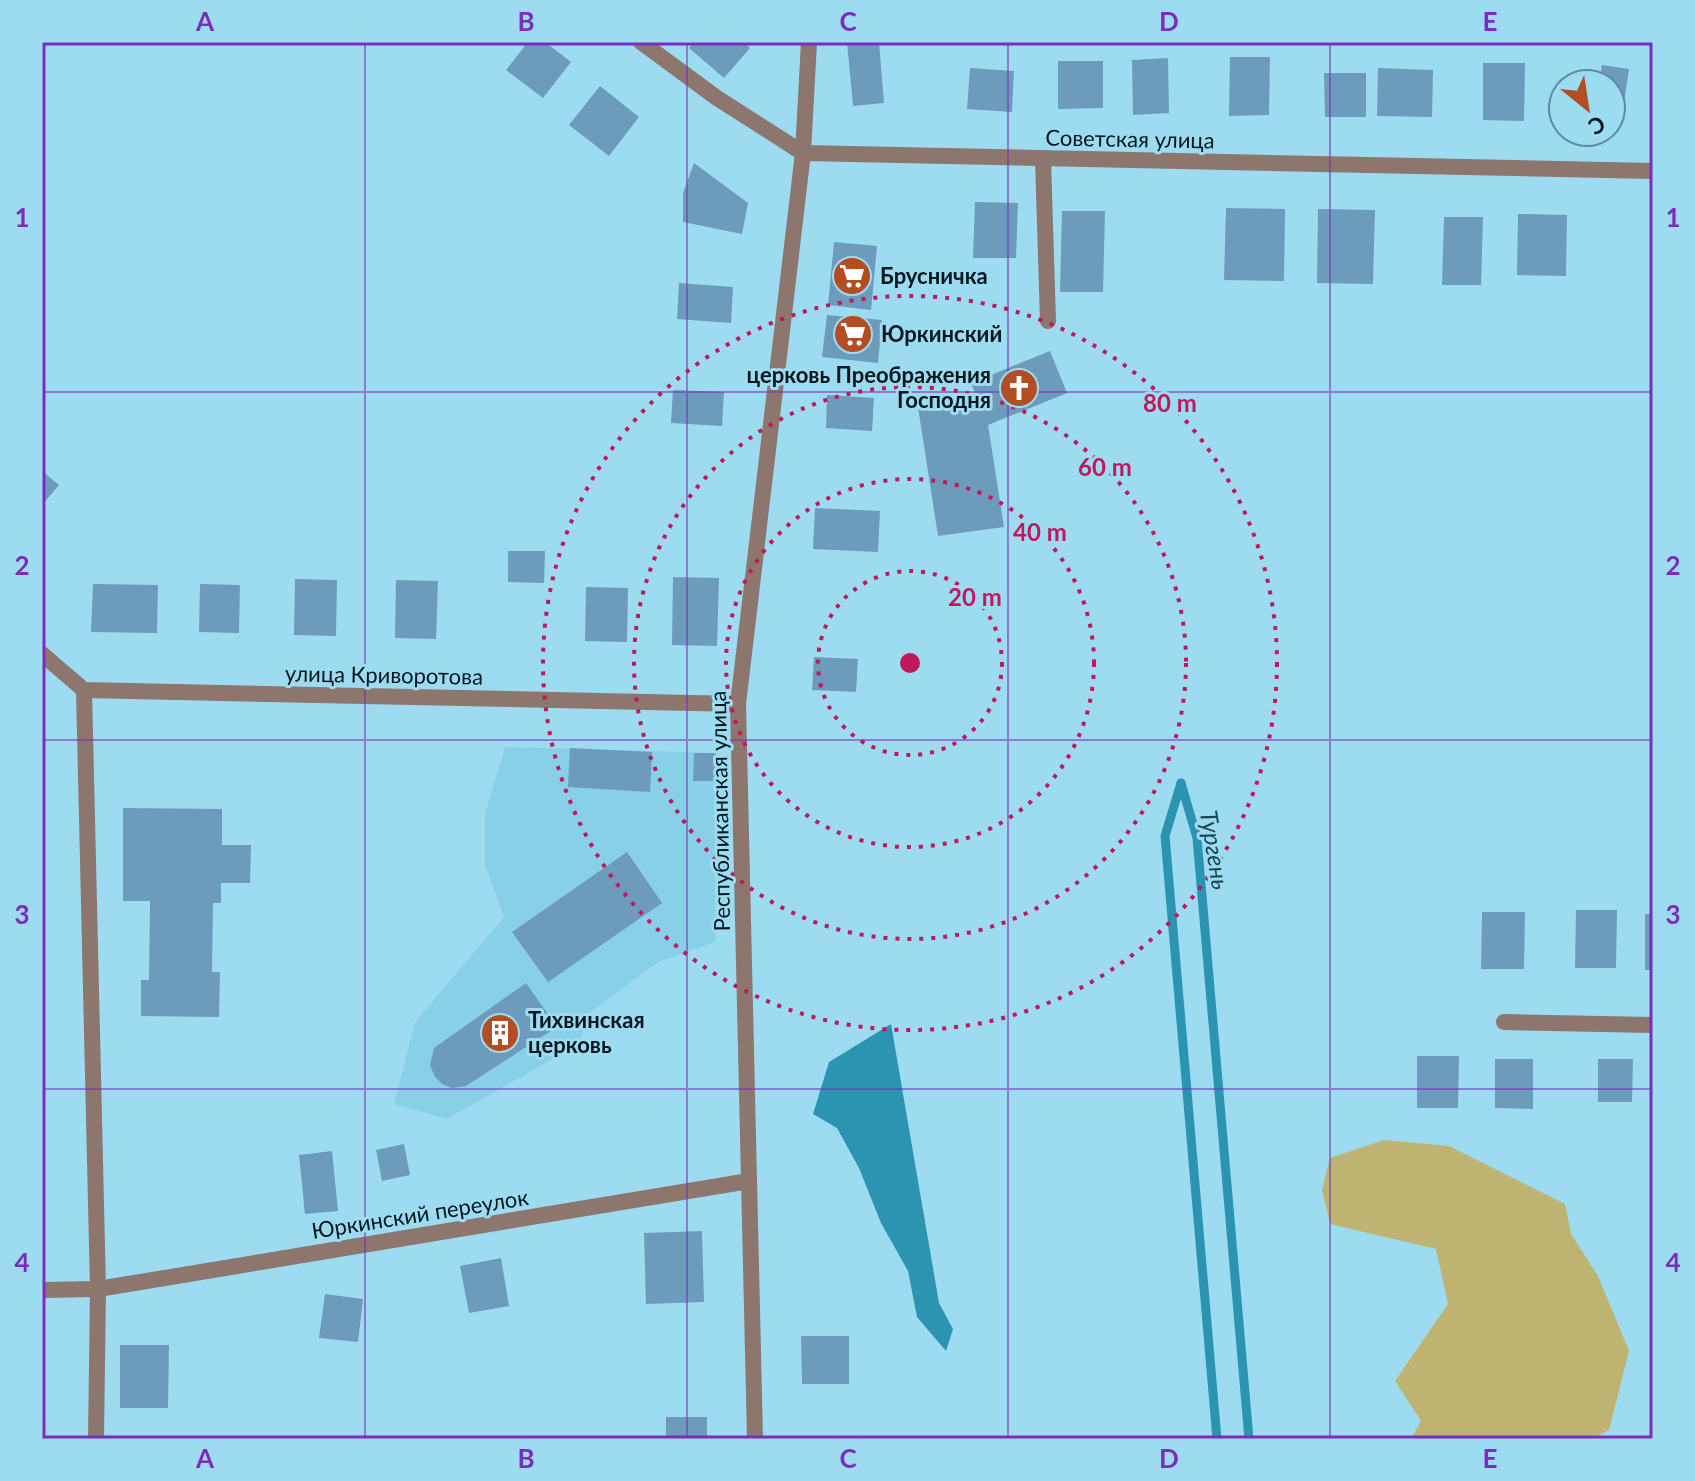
<svg xmlns="http://www.w3.org/2000/svg" width="1695" height="1481" font-family="Lato,sans-serif">
<rect width="100%" height="100%" fill="#9ddcf0"/>
<path fill="#87d0e8" d="M505 747 716 753 715 942 660 961 589 1013 579 1044 447 1119 394 1104 415 1022 504 917 485 865V814Z"/>
<path fill="#beb371" d="M1384 1140 1449 1146 1565 1204 1571 1234 1598 1276 1629 1351 1609 1430 1592 1439H1411L1421 1421 1395 1381 1448 1304 1436 1249 1330 1224 1322 1190 1330 1158Z"/>
<path fill="#2b94b0" d="M891 1024 939 1303 953 1329 946 1351 917 1317 908 1271 881 1223 859 1168 837 1128 813 1114 829 1062Z"/>
<g fill="none" stroke-linecap="round" stroke-linejoin="round">
<g stroke="#2b94b0" stroke-width="9">
<path d="M1181 783 1197 838 1249 1439"/>
<path d="M1181 783 1165 836 1217 1439"/>
</g>
</g>
<g fill="#6d9bbc">
<path d="M528 42H545L571 62 543 98 506 70Z"/>
<path d="M694 42H743L750 48 724 78 689 48Z"/>
<path d="M847 42H879L884 103 853 106Z"/>
<path d="M1230 57H1270L1269 115 1229 116Z"/>
<path d="M1168 58 1169 113 1133 115 1132 60Z"/>
<path d="M1058 61H1103V108L1058 109Z"/>
<path d="M1483 63H1525L1524 121 1483 120Z"/>
<path d="M1602 65 1629 69 1623 109 1611 107V84H1599Z"/>
<path d="M970 68 1014 71 1012 112 967 109Z"/>
<path d="M1378 68 1433 70 1432 117 1377 116Z"/>
<path d="M1324 73H1366V117H1325Z"/>
<path d="M600 86 639 117 609 156 569 125Z"/>
<path d="M694 163 748 203 742 234 683 222V193Z"/>
<path d="M975 202 1018 203 1016 258H973Z"/>
<path d="M1226 208 1285 209 1284 281 1224 280Z"/>
<path d="M1318 209 1375 210 1373 284 1317 283Z"/>
<path d="M1062 211H1105L1103 292H1060Z"/>
<path d="M1518 214 1567 215 1566 276 1517 275Z"/>
<path d="M1444 217H1483L1481 285H1442Z"/>
<path d="M834 242 877 246 871 310 828 305Z"/>
<path d="M679 283 733 287 731 323 677 319Z"/>
<path d="M827 315 882 320 878 363 822 357Z"/>
<path d="M1050 351 1067 393 988 425 1004 527 938 536 918 407 977 398 971 383Z"/>
<path d="M673 390 724 392 722 426 671 423Z"/>
<path d="M827 395 874 398 872 431 826 428Z"/>
<path d="M42 471 59 485 42 505Z"/>
<path d="M815 508 880 511 878 552 813 549Z"/>
<path d="M508 551H545L544 583 508 582Z"/>
<path d="M673 577 719 578 717 646 672 645Z"/>
<path d="M295 579 337 580 336 636 294 635Z"/>
<path d="M396 580 438 581 436 639 395 638Z"/>
<path d="M93 584 158 585 157 633 91 632Z"/>
<path d="M200 584 240 585 239 633 199 632Z"/>
<path d="M586 587 628 588 627 642 585 641Z"/>
<path d="M814 657 858 659 856 692 812 690Z"/>
<path d="M570 748 652 752 650 792 568 787Z"/>
<path d="M694 753H716L715 781H693Z"/>
<path d="M123 808 222 809V845H251L250 883H221V903H213L212 972H220L219 1017 141 1016V980H149L150 901H123Z"/>
<path d="M627 852 662 903 548 982 512 932Z"/>
<path d="M1576 910H1617L1616 968H1575Z"/>
<path d="M1482 912H1525L1524 969H1481Z"/>
<rect x="1645" y="914" width="8" height="56"/>
<path d="M526 983 557 1027 466 1086 452 1088 442 1084 435 1077 430 1065 434 1048Z"/>
<path d="M1417 1056H1459L1458 1108H1417Z"/>
<path d="M1495 1059H1533V1109L1495 1108Z"/>
<path d="M1598 1059H1633L1632 1102H1598Z"/>
<path d="M404 1144 410 1175 382 1181 376 1150Z"/>
<path d="M332 1151 338 1211 305 1214 299 1155Z"/>
<path d="M702 1231 704 1302 646 1304 644 1233Z"/>
<path d="M501 1258 509 1306 469 1313 460 1266Z"/>
<path d="M325 1294 363 1299 358 1342 319 1338Z"/>
<path d="M801 1336H849V1384H802Z"/>
<path d="M120 1345H169L168 1408H120Z"/>
<rect x="666" y="1417" width="41" height="22"/>
</g>
<g fill="none" stroke-linecap="round" stroke-linejoin="round">
<g stroke="#8d766e" stroke-width="16">
<path d="M1043 160 1048 321"/>
<path d="M1504 1022 1653 1025"/>
</g>
<g stroke="#8d766e" stroke-width="16">
<path d="M803 153 809 42"/>
<path d="M84 690 98 1289 96 1439"/>
<path d="M738 704 755 1439"/>
<path d="M42 1290 98 1289 749 1181"/>
</g>
<g stroke="#8d766e" stroke-width="16">
<path d="M641 42 717 98 803 153 1653 171"/>
<path d="M42 654 84 690 738 704 803 153"/>
</g>
</g>
<path fill="none" stroke="#7b2cbf" stroke-width="2" stroke-opacity="0.55" d="M365 42V1439M687 42V1439M1008 42V1439M1330 42V1439M42 392H1653M42 740H1653M42 1089H1653"/>
<g fill="none" stroke="#c2185b" stroke-width="4" stroke-dasharray="4 8">
<circle cx="910" cy="663" r="92"/>
<circle cx="910" cy="663" r="184"/>
<circle cx="910" cy="663" r="276"/>
<circle cx="910" cy="663" r="367"/>
</g>
<defs>
<symbol id="supermarket-disc" viewBox="-11 -11 22 22"><circle r="9.5" fill="#b34d24" stroke="#9ddcf0"/><path d="M-6-5.5h2.5l.6 2H6L4.5 2H-2.5L-4.4-4H-6ZM-1.5 3.2a1.3 1.3 0 1 0 .1 0ZM3 3.2a1.3 1.3 0 1 0 .1 0Z" fill="#fff"/></symbol>
<symbol id="church-disc" viewBox="-11 -11 22 22"><circle r="9.5" fill="#b34d24" stroke="#9ddcf0"/><path d="M-1.2-6h2.4v3.5h3.3v2.4h-3.3V6h-2.4V-.1h-3.3v-2.4h3.3Z" fill="#fff"/></symbol>
<symbol id="building-disc" viewBox="-11 -11 22 22"><circle r="9.5" fill="#b34d24" stroke="#9ddcf0"/><path d="M-4-6H4V6H1V3H-1V6H-4ZM-2.5-4.3h1.7v1.8h-1.7ZM.8-4.3h1.7v1.8H.8ZM-2.5-1h1.7V.8h-1.7ZM.8-1h1.7V.8H.8Z" fill="#fff"/></symbol>
</defs>
<g fill-rule="evenodd">
<use href="#supermarket-disc" x="830" y="254" width="44" height="44"/>
<use href="#supermarket-disc" x="831" y="312" width="44" height="44"/>
<use href="#church-disc" x="997" y="366" width="44" height="44"/>
<use href="#building-disc" x="478" y="1011" width="44" height="44"/>
</g>
<g text-anchor="middle" stroke-width="6" stroke-linejoin="round" paint-order="stroke">
<g font-size="22" fill="#00171f" stroke="#9ddcf0">
<text transform="translate(1130 139) rotate(1)" y="8">Советская улица</text>
<text transform="translate(384 675) rotate(1)" y="8">улица Криворотова</text>
<text transform="translate(720 811) rotate(-91)" y="8">Республиканская улица</text>
<text transform="translate(420 1214) rotate(-9)" y="8">Юркинский переулок</text>
</g>
<g font-size="22" font-weight="bold" fill="#00171f" stroke="#9ddcf0" text-anchor="start">
<text x="880" y="284">Брусничка</text>
<text x="881" y="342">Юркинский</text>
<text x="991" y="383" text-anchor="end">церковь Преображения<tspan x="991" dy="25">Господня</tspan></text>
<text x="528" y="1028">Тихвинская<tspan x="528" dy="25">церковь</tspan></text>
</g>
<g font-size="24" font-style="italic" fill="#1a4653" stroke="#9ddcf0">
<text transform="translate(1214 850) rotate(81)" y="8">Тургень</text>
</g>
</g>
<circle cx="910" cy="663" r="12" fill="#c2185b" stroke="#9ddcf0" stroke-width="4"/>
<g font-size="24" text-anchor="middle" font-weight="bold" fill="#c2185b" stroke="#9ddcf0" stroke-width="6" stroke-linejoin="round" paint-order="stroke">
<text x="1170" y="412">80 m</text>
<text x="1105" y="476">60 m</text>
<text x="1040" y="541">40 m</text>
<text x="975" y="606">20 m</text>
</g>
<rect width="1695" height="1481" fill="none" stroke="#9ddcf0" stroke-width="88"/>
<g transform="translate(1587 108) rotate(150)"><circle r="38" fill="#9ddcf0" stroke="#5e8d9c" stroke-width="2"/>
<path d="M0-6L14 30L0 20L-14 30Z" fill="#b34d24"/>
<text y="-12" font-size="22" font-weight="bold" text-anchor="middle" fill="#00171f">С</text>
</g>
<rect x="44" y="44" width="1607" height="1393" fill="none" stroke="#7b2cbf" stroke-width="3"/>
<g font-size="26" text-anchor="middle" font-weight="bold" fill="#7b2cbf">
<text x="205" y="31">A</text>
<text x="526" y="31">B</text>
<text x="848" y="31">C</text>
<text x="1169" y="31">D</text>
<text x="1490" y="31">E</text>
<text x="22" y="227">1</text>
<text x="1673" y="227">1</text>
<text x="22" y="575">2</text>
<text x="1673" y="575">2</text>
<text x="22" y="924">3</text>
<text x="1673" y="924">3</text>
<text x="22" y="1272">4</text>
<text x="1673" y="1272">4</text>
<text x="205" y="1468">A</text>
<text x="526" y="1468">B</text>
<text x="848" y="1468">C</text>
<text x="1169" y="1468">D</text>
<text x="1490" y="1468">E</text>
</g>
</svg>
